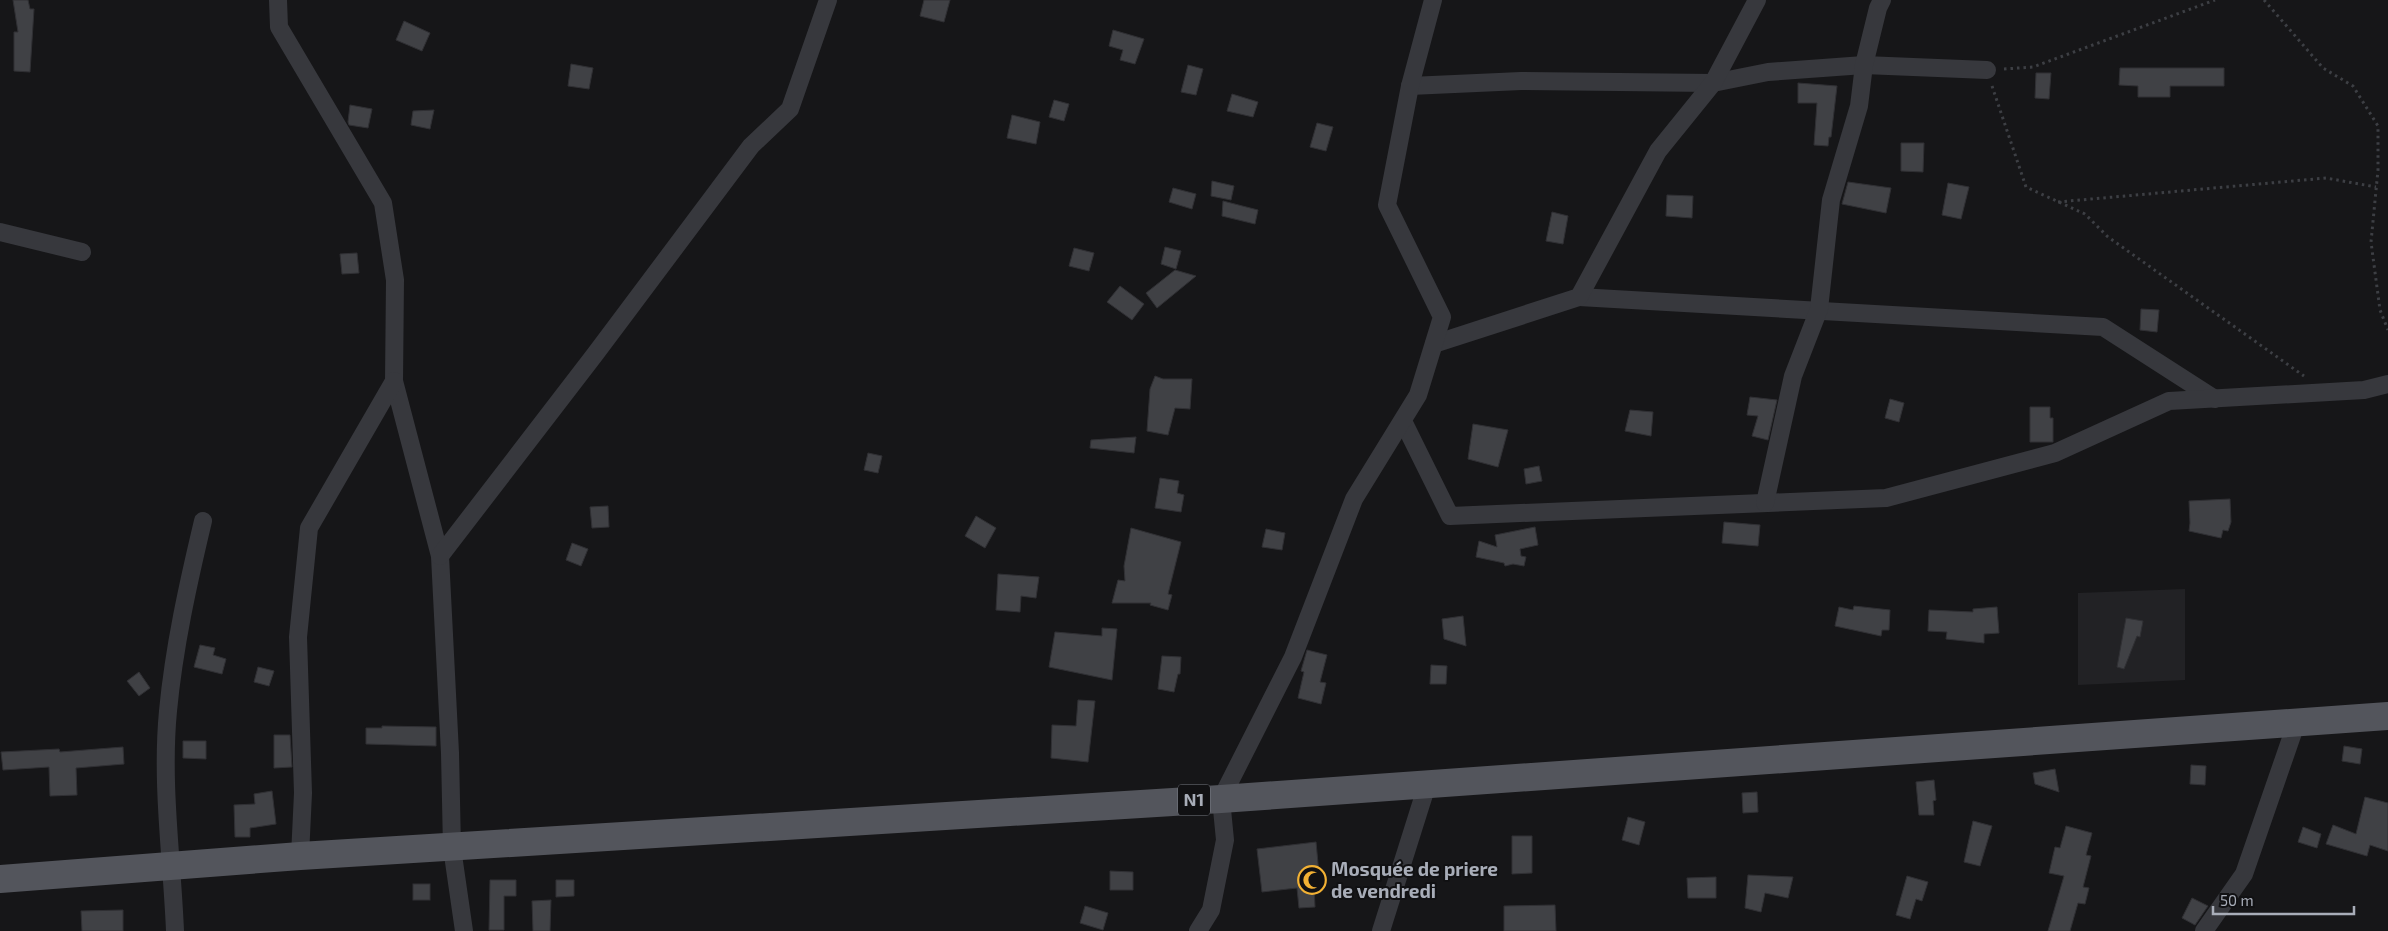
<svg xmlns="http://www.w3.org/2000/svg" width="2388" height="931" font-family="'Exo 2',sans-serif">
<rect width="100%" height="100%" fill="#161618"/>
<path fill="#222225" d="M2185 589V680L2078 685V593Z"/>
<g fill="#404145" stroke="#303034">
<path d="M13 0H28L30 9H34L30 72 14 71V32H18Z"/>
<path d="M924 0H950L944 22 920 16Z"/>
<path d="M404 21 430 33 422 51 396 40Z"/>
<path d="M1113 30 1144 39 1135 64 1120 60 1123 50 1109 46Z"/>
<path d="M571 64 593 68 589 89 568 86Z"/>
<path d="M1188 65 1203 69 1196 95 1181 92Z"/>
<path d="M2120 68H2224V86H2170V97H2138V86L2119 85Z"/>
<path d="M2036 73H2051L2049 99 2035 98Z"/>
<path d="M1798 83 1837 86 1831 137H1829L1828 146 1814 145 1817 103H1798Z"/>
<path d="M1232 94 1258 102 1253 117 1227 111Z"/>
<path d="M1054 100 1069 104 1064 121 1049 117Z"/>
<path d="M350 105 372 109 368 128 349 125 348 122Z"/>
<path d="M434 110 430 129 411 125 413 111Z"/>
<path d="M1012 115 1040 122 1036 144 1007 138Z"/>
<path d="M1317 123 1333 127 1326 151 1310 147Z"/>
<path d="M1901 143H1924L1923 172 1901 171Z"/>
<path d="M1212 181 1234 186 1231 200 1211 196Z"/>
<path d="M1848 182 1891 188 1886 213 1842 204Z"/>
<path d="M1948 183 1969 187 1961 219 1942 215Z"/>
<path d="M1173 188 1196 194 1192 209 1169 202Z"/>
<path d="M1667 195 1693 196 1692 218 1666 216Z"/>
<path d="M1223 201 1258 210 1255 224 1222 216Z"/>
<path d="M1552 212 1568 216 1563 244 1546 241Z"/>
<path d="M1165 247 1181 251 1176 269 1161 264Z"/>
<path d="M1074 248 1094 253 1089 271 1069 266Z"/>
<path d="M357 253 359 273 342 274 340 254Z"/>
<path d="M1175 270 1196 276 1157 308 1146 293Z"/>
<path d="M1120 286 1144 304 1132 320 1107 302Z"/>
<path d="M2141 309 2159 310 2157 332 2140 330Z"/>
<path d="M1155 376 1163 379H1192L1190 409 1175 408 1168 435 1147 431 1150 389Z"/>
<path d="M1750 397 1777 400 1768 440 1752 436 1758 416 1747 415Z"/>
<path d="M1890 399 1904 403 1899 422 1885 418Z"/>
<path d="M2030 407H2050V418H2053V442H2030Z"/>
<path d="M1630 410 1653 412 1651 436 1625 431Z"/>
<path d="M1473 424 1508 430 1498 467 1468 459Z"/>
<path d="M1136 437 1134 453 1090 448 1091 440Z"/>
<path d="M868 453 882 456 878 473 864 470Z"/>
<path d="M1539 466 1542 481 1526 484 1524 469Z"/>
<path d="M1160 478 1179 481 1177 493 1184 495 1181 512 1155 508Z"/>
<path d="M2230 499 2231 522 2228 531 2223 530 2221 538 2189 531 2190 523 2189 501Z"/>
<path d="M608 506 609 527 592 528 590 507Z"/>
<path d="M976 516 996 528 985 548 965 536Z"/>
<path d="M1724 522 1760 525 1758 546 1722 543Z"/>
<path d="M1535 527 1538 545 1520 549 1521 556 1526 557 1524 566 1513 564 1505 566 1504 563 1476 557 1479 541 1497 547 1495 535Z"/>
<path d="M1131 528 1181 542 1168 594 1172 595 1168 610 1150 605 1151 603H1112L1118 580 1125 581 1124 566Z"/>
<path d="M1266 529 1285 533 1282 550 1262 547Z"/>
<path d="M572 543 588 549 581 566 566 560Z"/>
<path d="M998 574 1039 577 1036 598 1021 596 1020 612 996 610Z"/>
<path d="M1854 606 1890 610 1889 630H1882L1881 636 1835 626 1839 607 1853 610Z"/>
<path d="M1997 607 1999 633 1984 634V643L1946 639 1947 632 1928 631 1929 610 1973 612V609Z"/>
<path d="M1463 616 1466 646 1444 639 1442 619Z"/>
<path d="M2126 618 2143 621 2140 637 2137 636 2124 669 2117 667Z"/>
<path d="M1102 628 1117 629 1112 680 1049 667 1055 632 1102 636Z"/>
<path d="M200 645 215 648 213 655 226 659 222 674 194 667Z"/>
<path d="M1307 650 1327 655 1320 682 1326 683 1321 704 1298 698 1304 672 1301 671Z"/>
<path d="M1162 656 1181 657 1180 674H1178L1174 692 1158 689Z"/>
<path d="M1431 665 1447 666 1446 684H1430Z"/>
<path d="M258 667 274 671 269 686 254 682Z"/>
<path d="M139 672 150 688 139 696 127 681Z"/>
<path d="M1078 700 1095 701 1088 762 1051 758 1052 725 1076 726Z"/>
<path d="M382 726 436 727V746L366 744V728H382Z"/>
<path d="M274 735H290L292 767 274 768Z"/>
<path d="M183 741H206V759L183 758Z"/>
<path d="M2344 746 2362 749 2360 764 2342 761Z"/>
<path d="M123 747 124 764 76 768 77 795 50 796 49 767 3 770 1 752 59 749 60 752Z"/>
<path d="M2191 765 2206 766 2205 785 2190 784Z"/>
<path d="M2055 769 2059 792 2035 784 2033 773Z"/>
<path d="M1934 780 1936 800 1933 801 1934 815H1919L1916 782Z"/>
<path d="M272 791 276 824 250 828V837H235L234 805 255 804 254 794Z"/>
<path d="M1757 792 1758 812 1743 813 1742 793Z"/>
<path d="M2365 797 2388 803V851L2370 845 2367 856 2326 844 2333 825 2356 834Z"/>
<path d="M1628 817 1645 822 1639 845 1622 840Z"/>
<path d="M1973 821 1992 826 1980 866 1964 862Z"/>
<path d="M2066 826 2092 833 2086 855 2091 856 2083 887 2089 888 2085 904 2078 903 2070 931H2048L2064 876 2049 873 2055 847 2060 848Z"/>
<path d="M2303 827 2321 834 2317 848 2298 842Z"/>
<path d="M1512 836H1532V873L1512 874Z"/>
<path d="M1316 842 1320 885 1314 886 1315 907 1299 908 1297 888 1262 892 1257 849Z"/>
<path d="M1110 871 1133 872V890H1110Z"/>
<path d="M1748 875 1793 877 1788 898 1765 893 1761 912 1745 908Z"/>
<path d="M1907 876 1928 882 1922 901 1916 899 1910 919 1896 915Z"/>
<path d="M1716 877V898H1688L1687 878Z"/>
<path d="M490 880H516V896H504V930H489Z"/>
<path d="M556 880H574V896L556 897Z"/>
<rect x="413" y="884" width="17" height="16"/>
<path d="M2192 898 2208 906 2195 925 2182 918Z"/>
<path d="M551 900 550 931H533L532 901Z"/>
<path d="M1555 905 1556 931H1504V906Z"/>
<path d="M1085 906 1108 913 1103 930 1080 923Z"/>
<path d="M123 910V931H82L81 911Z"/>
</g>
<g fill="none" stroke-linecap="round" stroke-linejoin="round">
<g stroke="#3d3f44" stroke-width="3" stroke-dasharray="2.5 4" stroke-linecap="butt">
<path d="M2264 0 2323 68 2353 86 2378 126V170L2371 242 2380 310 2388 330"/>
<path d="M2004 69 2033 67 2215 0"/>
<path d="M1992 86 2026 187 2085 214 2108 237 2304 376"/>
<path d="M2058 202 2326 178 2376 187"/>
</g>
<g stroke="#37383d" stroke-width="18">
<path d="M278 0 279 27 383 203 395 280 394 381 440 556 450 753 452 848 464 931"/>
<path d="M1410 86 1521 81 1713 83 1768 72 1864 65 1987 70"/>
<path d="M0 232 82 252"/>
<path d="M1579 297 2103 327 2215 399"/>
<path d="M1434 344 1579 297 1658 151 1713 83 1757 0"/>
<path d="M1403 421 1450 516 1886 498 2055 453 2169 401 2364 390 2388 384"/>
<path d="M1765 503 1793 376 1819 309 1831 200 1859 106 1864 65 1878 8 1882 0"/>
<path d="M440 556 596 353 751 146 790 109 828 0"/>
<path d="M300 856 303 793 298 637 309 528 394 381"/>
<path d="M175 931C172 858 161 784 168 711 174 647 188 584 203 521"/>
<path d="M1198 931 1211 910 1225 840 1221 799 1293 657 1354 499 1418 395 1442 317 1387 205 1410 86 1433 0"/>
<path d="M1381 931 1427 785"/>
<path d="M2204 931 2244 874 2297 721"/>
</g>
<path stroke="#53555c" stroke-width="28" d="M0 879 300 856 1221 799 2388 716"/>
</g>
<defs>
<symbol id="mosque-ring" viewBox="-11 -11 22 22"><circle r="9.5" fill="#111113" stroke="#f2b134" stroke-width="1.5"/><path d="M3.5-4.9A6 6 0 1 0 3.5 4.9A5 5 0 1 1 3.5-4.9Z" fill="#f2b134"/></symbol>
</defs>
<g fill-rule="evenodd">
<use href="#mosque-ring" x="1296" y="864" width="32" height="32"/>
</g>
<g text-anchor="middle" stroke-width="4" stroke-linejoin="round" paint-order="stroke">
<rect fill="#111113" stroke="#7b7e86" stroke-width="1" x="1178" y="784.5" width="32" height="31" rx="4"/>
<g font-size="18" font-weight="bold" fill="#a8adb8">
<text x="1194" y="806">N1</text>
</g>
<g font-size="19" font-weight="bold" fill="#a8adb8" stroke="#111113" text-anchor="start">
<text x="1331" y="876">Mosquée de priere<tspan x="1331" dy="22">de vendredi</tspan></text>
</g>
</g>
<path d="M2213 906v8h141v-8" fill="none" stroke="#a8adb8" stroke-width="2.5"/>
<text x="2220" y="906" font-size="15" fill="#a8adb8" stroke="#111113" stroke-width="4" paint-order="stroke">50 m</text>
</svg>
